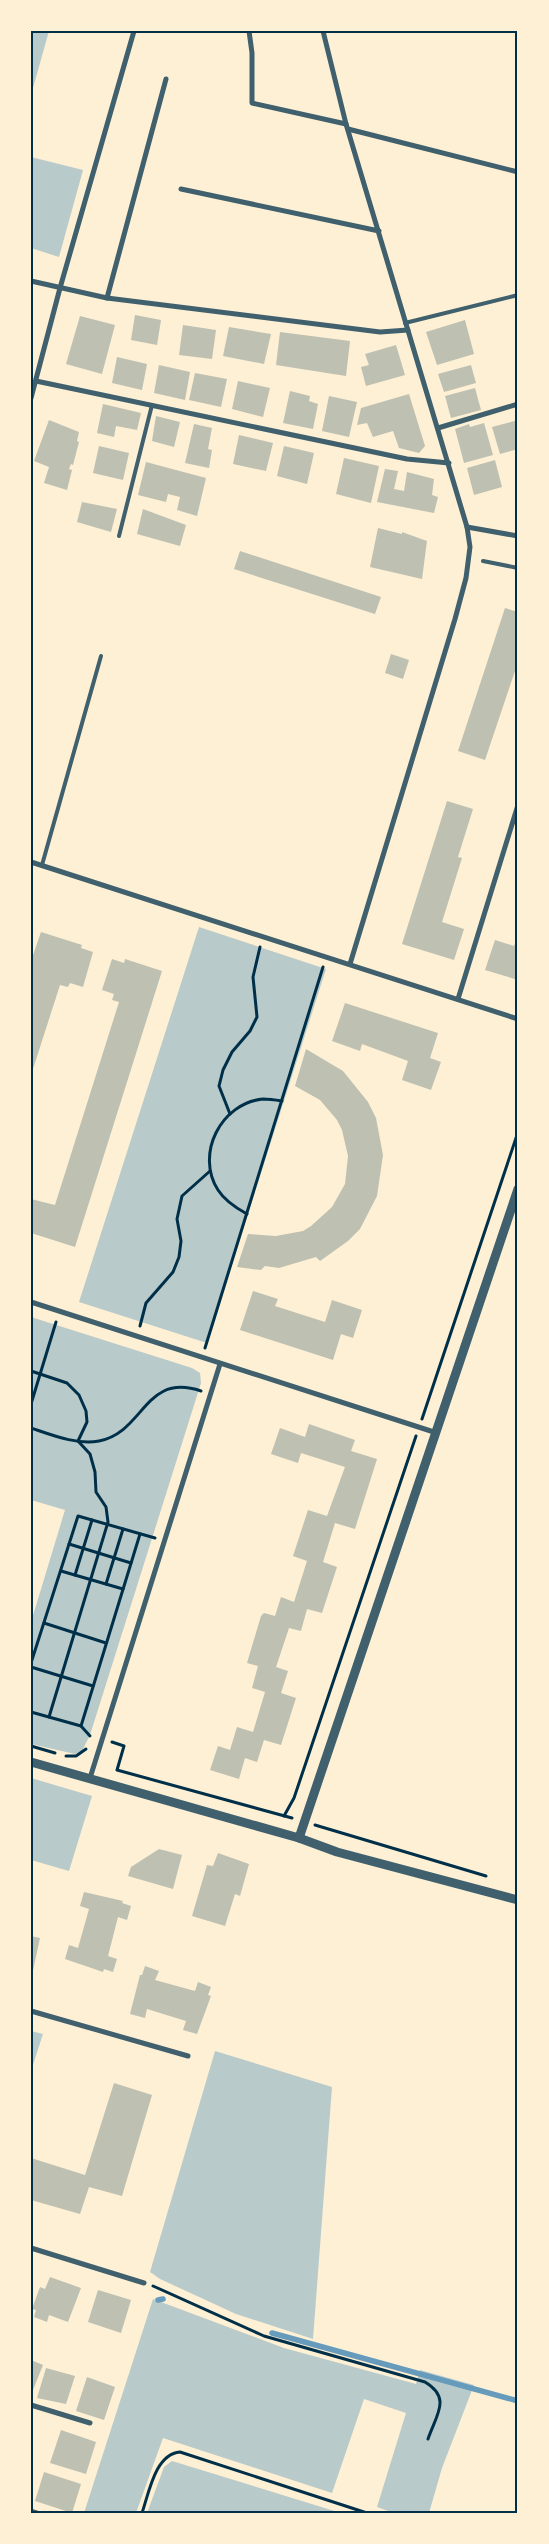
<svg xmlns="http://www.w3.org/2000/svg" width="549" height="2544" font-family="'Nunito Sans',sans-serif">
<rect width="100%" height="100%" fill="#fdf0d5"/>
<g fill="#b9caca">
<path d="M31 31H49L31 95Z"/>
<path d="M31 157 83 170 59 257 31 248Z"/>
<path d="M199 927 326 969 207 1343 79 1302Z"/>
<path d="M31 1317 192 1368 200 1373 201 1383 90 1735 82 1751 75 1754 31 1744V1622L65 1510 31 1500Z"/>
<path d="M31 1778 92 1796 69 1871 31 1860Z"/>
<path d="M31 2031 43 2034 31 2071Z"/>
<path d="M215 2051 332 2087 313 2339 236 2314 160 2279 150 2272Z"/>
<path d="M153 2299 284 2348 416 2384 420 2370 474 2385 442 2468 429 2513H394L377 2507 406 2413 364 2399 332 2493 163 2438 136 2513H84Z"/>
<path d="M172 2461 341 2513H147L164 2467Z"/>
</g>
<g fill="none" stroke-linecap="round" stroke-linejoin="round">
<g stroke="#669bbc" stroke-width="5.5">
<path d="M158 2300 163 2299"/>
<path d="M272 2333 518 2401"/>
</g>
</g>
<g fill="#bec0b2">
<path d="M135 315 161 320 157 345 131 340Z"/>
<path d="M80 316 115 325 102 374 66 364Z"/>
<path d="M465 320 474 354 437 365 426 332Z"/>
<path d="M183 325 216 330 212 359 179 355Z"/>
<path d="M229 327 271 334 264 364 223 356Z"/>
<path d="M280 332 350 341 346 376 276 365Z"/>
<path d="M396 345 405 375 366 386 361 367 369 365 365 354Z"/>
<path d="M117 357 147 364 142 390 112 383Z"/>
<path d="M159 365 190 372 185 400 154 393Z"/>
<path d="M471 365 476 383 444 392 438 374Z"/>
<path d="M195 373 227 379 221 407 189 400Z"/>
<path d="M238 381 270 388 263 417 232 409Z"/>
<path d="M475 388 481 410 451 418 445 396Z"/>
<path d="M290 391 310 396 309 401 318 404 313 429 283 423Z"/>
<path d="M409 394 425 446 419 453 399 448 393 431 373 437 367 423 357 425 361 408Z"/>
<path d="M329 396 357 402 349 437 322 431Z"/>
<path d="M103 404 141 413 137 430 116 426 114 437 97 433Z"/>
<path d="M156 416 180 422 174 447 152 441Z"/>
<path d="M49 420 79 432 77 441 79 442 73 465 71 464 69 469 72 470 67 490 44 483 49 467 34 461Z"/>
<path d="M518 420V449L500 454 492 427Z"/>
<path d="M484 423 493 455 464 463 455 429 469 424 470 427Z"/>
<path d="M194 424 212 428 208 449 212 450 209 468 185 463Z"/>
<path d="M239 435 273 443 266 471 233 464Z"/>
<path d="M99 446 129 453 123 480 93 473Z"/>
<path d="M284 446 314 453 307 484 277 476Z"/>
<path d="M344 458 379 466 371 503 336 494Z"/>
<path d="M495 460 502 487 474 495 467 468Z"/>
<path d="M146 462 206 478 197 516 177 510 180 497 168 494 166 502 138 495Z"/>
<path d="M385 469 398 471 394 489 404 491 407 472 434 479 432 495 438 497 434 513 377 502Z"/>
<path d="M82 502 117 509 111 532 77 522Z"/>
<path d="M143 509 186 525 180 546 137 534Z"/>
<path d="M378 528 402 534V532L427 541 422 579 370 567Z"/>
<path d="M240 551 381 597 375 614 234 569Z"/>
<path d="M505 608 518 612V662L485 760 458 751Z"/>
<path d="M391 654 409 660 403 679 385 673Z"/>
<path d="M447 801 473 809 458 857 462 858 442 922 464 929 454 960 402 944Z"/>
<path d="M41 932 82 945 81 948 93 952 83 987 70 983 68 987 60 985 32 1072 31 961Z"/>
<path d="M518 935V980L485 970 495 940 514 946Z"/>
<path d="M112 959 124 963 125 959 162 971 75 1247 31 1233V1199L55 1205 119 1002 112 1000 114 994 102 990Z"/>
<path d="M345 1003 438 1033 430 1058 441 1062 431 1090 402 1080 408 1061 362 1044 360 1051 332 1041Z"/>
<path d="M306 1049 343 1071 368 1102 376 1118 383 1155 377 1196 360 1229 348 1241 320 1261 316 1257 279 1268 265 1266 261 1270 237 1267 248 1234 276 1236 303 1231 311 1226 332 1207 345 1184 348 1156 342 1130 337 1120 320 1100 295 1086Z"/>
<path d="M253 1291 278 1299 275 1306 325 1322 332 1300 362 1310 353 1338 341 1334 333 1360 240 1330Z"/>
<path d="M309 1424 355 1440 351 1451 377 1459 355 1529 335 1523 323 1562 337 1567 322 1613 307 1609 301 1631 289 1628 276 1667 288 1671 281 1693 296 1698 281 1745 264 1740 257 1762 245 1758 239 1779 210 1770 218 1746 230 1750 237 1727 253 1732 265 1692 252 1688 258 1666 247 1663 261 1616 264 1613 275 1616 281 1597 294 1602 307 1561 293 1556 308 1510 327 1516 345 1467 301 1453 298 1463 271 1454 280 1428 305 1437Z"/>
<path d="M159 1849 182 1855 173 1889 128 1876 131 1867Z"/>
<path d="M218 1853 249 1864 240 1896 235 1894 225 1926 192 1916 207 1865 213 1866Z"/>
<path d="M84 1892 123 1901 122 1903 131 1906 127 1920 118 1917 108 1956 117 1959 113 1972 104 1969 103 1972 65 1959 69 1945 78 1948 89 1909 80 1906Z"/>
<path d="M31 1936 40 1938 32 1975H31Z"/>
<path d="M145 1966 159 1971 155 1980 195 1991 198 1982 211 1987 208 1995 211 1996 197 2034 183 2030 186 2021 147 2009 145 2018 130 2014 140 1975H142Z"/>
<path d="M114 2083 152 2095 122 2196 89 2187 80 2214 31 2200V2158L85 2175Z"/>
<path d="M50 2277 81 2288 68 2322 49 2315 47 2322 34 2317 36 2310 32 2309 40 2287 45 2289Z"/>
<path d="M98 2290 131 2300 121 2333 88 2322Z"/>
<path d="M31 2360 43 2365 31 2395Z"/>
<path d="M46 2368 75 2376 66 2404 37 2398Z"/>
<path d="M87 2377 115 2387 104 2420 76 2411Z"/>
<path d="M61 2430 96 2442 86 2474 50 2463Z"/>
<path d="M44 2472 81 2484 72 2513 35 2501Z"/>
</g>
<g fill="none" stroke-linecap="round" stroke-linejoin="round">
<g stroke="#003049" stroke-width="3">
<path d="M230 1114 219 1086 223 1070 232 1052 250 1031 257 1017 253 977 260 947"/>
<path d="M247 1214C236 1208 225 1201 218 1190 195 1154 221 1103 263 1099 269 1099 276 1100 282 1101"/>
<path d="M140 1326 146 1303 173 1272 179 1257 181 1241 177 1219 182 1196 210 1171"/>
<path d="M205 1348 323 967"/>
<path d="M31 1371 67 1383 79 1395 86 1411 87 1422 78 1441 90 1454 95 1472 96 1492 106 1507 108 1522 49 1717"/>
<path d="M31 1404 56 1322"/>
<path d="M422 1419 518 1132"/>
<path d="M31 1428C52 1435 76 1445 99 1441 145 1432 144 1372 201 1391"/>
<path d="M69 1544 131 1563"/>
<path d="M61 1571 123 1589"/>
<path d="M75 1575 92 1520"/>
<path d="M106 1584 123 1529"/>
<path d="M44 1623 106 1643"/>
<path d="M31 1663 78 1516 155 1538"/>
<path d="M31 1667 93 1686"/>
<path d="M31 1712 81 1726 90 1736"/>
<path d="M81 1726 140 1534"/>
<path d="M112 1742 124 1746 117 1770 292 1818"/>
<path d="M31 1746 55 1753"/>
<path d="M66 1756H76L86 1749"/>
<path d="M284 1816 294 1798 416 1436"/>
<path d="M315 1825 486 1876"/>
<path d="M153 2286 264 2336 425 2382C452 2398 436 2415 428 2439"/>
<path d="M142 2513C149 2493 155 2454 180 2452L367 2513"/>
</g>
<g stroke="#3f606c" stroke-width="4">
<path d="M405 323 518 295"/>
<path d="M119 536 152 405"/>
<path d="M483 561 518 568"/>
<path d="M42 865 101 656"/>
</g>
<g stroke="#3f606c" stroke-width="5">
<path d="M249 31 252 53V103L346 124"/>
<path d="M323 31 346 124 467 527 470 547 466 578 455 619 350 964"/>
<path d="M348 129 518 172"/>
<path d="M181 189 379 231"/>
<path d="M31 281 107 298 380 332 408 330"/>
<path d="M107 298 166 79"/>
<path d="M36 381 407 459 449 463"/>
<path d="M31 398 60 288 134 31"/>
<path d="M438 428 518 404"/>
<path d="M467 527 518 536"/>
<path d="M31 862 518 1019"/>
<path d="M458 999 518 805"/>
<path d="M31 1302 437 1433"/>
<path d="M90 1778 220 1364"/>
<path d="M31 2011 188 2056"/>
<path d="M31 2248 144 2283"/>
<path d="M31 2405 90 2423"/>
<path d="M31 2511 37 2513"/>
</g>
<g stroke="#3f606c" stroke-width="9">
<path d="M31 1762 299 1838 337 1852 518 1900"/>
<path d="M299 1838 518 1189"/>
</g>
</g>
<rect width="549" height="2544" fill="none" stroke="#fdf0d5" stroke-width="65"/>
<rect x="32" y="32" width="484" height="2480" fill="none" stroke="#003049" stroke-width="2"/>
</svg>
